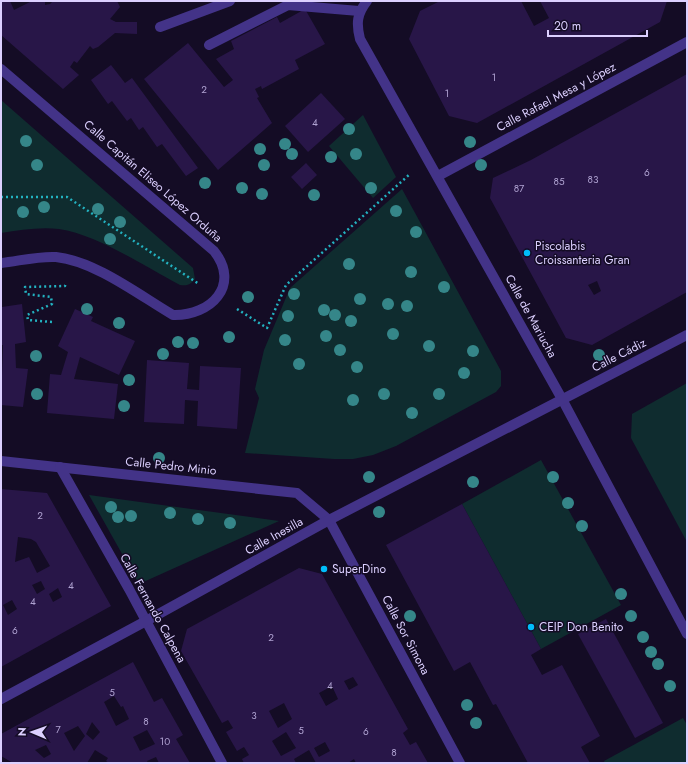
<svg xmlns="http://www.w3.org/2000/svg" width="688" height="764" font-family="Jost,sans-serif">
<rect width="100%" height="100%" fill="#140c25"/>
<g fill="#0f2c2f">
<path d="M1 100 193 268 195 279C190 285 187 286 180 285 144 266 98 235 59 229 39 227 20 230 1 233Z"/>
<path d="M363 115 396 177 373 198 329 146Z"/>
<path d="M402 189 501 371V386L496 392 396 446 373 455 353 459H334L245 453 259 398 255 389 264 350 290 288Z"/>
<path d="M687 383V542L631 438 632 414Z"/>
<path d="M541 460 621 605 541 649 462 504Z"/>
<path d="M89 495 279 521 139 584Z"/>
<path d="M683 718 687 725V763H605L604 761Z"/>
</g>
<g fill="#281648" fill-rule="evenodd">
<path d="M1 1H10L14 10 32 1H45V5L50 4 53 1H117L120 7 110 19 116 22H137V34L115 33 98 47 93 49 90 46 77 63 74 61 70 67 79 75 63 89 1 35Z"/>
<path d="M440 1H521L534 26 549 18 540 1H667L660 22 477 123 449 116 409 39 420 11Z"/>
<path d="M305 9 325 44 295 60 299 69 262 89 261 86 255 89 259 97 257 98 272 123 218 170 144 79 188 43 224 87 233 80 216 59 234 49 231 41 277 17 280 23Z"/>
<path d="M111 65 125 83 132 78 198 168 186 176 162 144 157 147 143 127 139 130 131 118 127 121 112 101 108 104 91 80Z"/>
<path d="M687 74V292L592 345 566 338 490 198 493 178 531 160ZM597 281 601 291 594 295 588 285Z"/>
<path d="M321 93 345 119 308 152 285 126Z"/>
<path d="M306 163 317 175 302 189 291 177Z"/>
<path d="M22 304 26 342 15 344 16 368 28 369 23 407 1 405 3 345H1V310L2 307Z"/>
<path d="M75 309 93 317 91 321 135 341 119 375 80 357 74 379 118 384 114 419 47 413 50 374 61 375 68 352 58 346Z"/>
<path d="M147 360 189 363 187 389 199 390 200 366 241 368 237 429 197 426 198 401 185 400 184 424 144 422Z"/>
<path d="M1 489 47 493 111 606 1 667ZM18 537 31 539 36 542 50 566 37 573 29 557 15 562ZM41 581 45 589 37 594 32 585ZM58 588 62 597 53 602 49 594ZM12 600 17 609 8 615 3 605Z"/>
<path d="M462 504 541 649 531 655 542 675 562 665 600 736 581 747 590 763H528L496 704 493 705 470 662 454 671 386 545Z"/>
<path d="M299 568 322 574 408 729 403 733 410 745 416 742 428 763H356L354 759 348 763H316L309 750 294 759 296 763H244L242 759 249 755 244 747 237 751 226 732 233 728 228 720 222 723 181 651 187 629ZM353 677 358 685 349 690 344 681ZM332 686 338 699 326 706 319 693ZM284 703 292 719 278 728 269 711ZM286 732 296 748 281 756 272 741ZM325 742 330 751 319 757 314 748Z"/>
<path d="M606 619 663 723 635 738 578 634Z"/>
<path d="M133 662 154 702 162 698 183 735 176 739 190 763H159L156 757 147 761 148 763H109L106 761 108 758 95 750 87 763H13L1 756V734ZM114 696 121 707 123 706 129 719 116 726 104 702ZM92 722 100 732 93 740 86 734ZM78 726 85 736 74 751 64 733ZM147 730 155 744 140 751 133 737ZM46 745 51 754 44 758 35 750Z"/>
</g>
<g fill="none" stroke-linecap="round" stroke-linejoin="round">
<g stroke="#23b2c0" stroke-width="2.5" stroke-dasharray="2 3" stroke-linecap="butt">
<path d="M1 197H67L199 284"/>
<path d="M237 309 267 328 286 285 410 174"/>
<path d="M52 322 28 320 27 315 52 304 51 297 26 294 25 287 65 286 66 282"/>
</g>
<g stroke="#433388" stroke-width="10">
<path d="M367 1C357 14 356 23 360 39L562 399 687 634"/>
<path d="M160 27 230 1"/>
<path d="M209 45 288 5 359 11"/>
<path d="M1 69 214 251C241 285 211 316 173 315 139 295 95 261 56 257 38 256 19 261 1 263"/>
<path d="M438 176 687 42"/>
<path d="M1 461 297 493 329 520 460 763"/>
<path d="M60 467 129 589 222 763"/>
<path d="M1 699 146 621 329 520 687 335"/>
</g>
</g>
<g fill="#358689">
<circle cx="349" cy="129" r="6"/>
<circle cx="26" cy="141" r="6"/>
<circle cx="470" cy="142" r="6"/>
<circle cx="285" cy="144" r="6"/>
<circle cx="260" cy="149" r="6"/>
<circle cx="292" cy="154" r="6"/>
<circle cx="356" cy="154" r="6"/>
<circle cx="331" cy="157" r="6"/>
<circle cx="37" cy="165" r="6"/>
<circle cx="264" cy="165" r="6"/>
<circle cx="481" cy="165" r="6"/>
<circle cx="205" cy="183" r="6"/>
<circle cx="242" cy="188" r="6"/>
<circle cx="371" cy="188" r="6"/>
<circle cx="262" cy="194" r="6"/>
<circle cx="314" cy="195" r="6"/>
<circle cx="44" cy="207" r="6"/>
<circle cx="98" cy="209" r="6"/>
<circle cx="396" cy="211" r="6"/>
<circle cx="23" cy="212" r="6"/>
<circle cx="120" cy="222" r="6"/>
<circle cx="416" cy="232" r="6"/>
<circle cx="110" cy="239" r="6"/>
<circle cx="349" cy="264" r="6"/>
<circle cx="411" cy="272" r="6"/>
<circle cx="444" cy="287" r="6"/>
<circle cx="294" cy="294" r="6"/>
<circle cx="248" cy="297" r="6"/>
<circle cx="360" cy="299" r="6"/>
<circle cx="388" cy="304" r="6"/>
<circle cx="407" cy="306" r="6"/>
<circle cx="87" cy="309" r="6"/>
<circle cx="324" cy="310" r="6"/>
<circle cx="335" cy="315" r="6"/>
<circle cx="288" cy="316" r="6"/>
<circle cx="351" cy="321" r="6"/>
<circle cx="119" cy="323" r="6"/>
<circle cx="393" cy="334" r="6"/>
<circle cx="326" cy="336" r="6"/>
<circle cx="229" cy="337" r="6"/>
<circle cx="285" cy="340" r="6"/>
<circle cx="178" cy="342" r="6"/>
<circle cx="193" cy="343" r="6"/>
<circle cx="429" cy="346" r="6"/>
<circle cx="340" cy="350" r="6"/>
<circle cx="473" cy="351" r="6"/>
<circle cx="163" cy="354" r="6"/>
<circle cx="599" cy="355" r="6"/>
<circle cx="36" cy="356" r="6"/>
<circle cx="299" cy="364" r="6"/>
<circle cx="357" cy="367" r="6"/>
<circle cx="464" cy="373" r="6"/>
<circle cx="129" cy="380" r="6"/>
<circle cx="37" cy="394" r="6"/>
<circle cx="384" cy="394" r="6"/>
<circle cx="439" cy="394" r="6"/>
<circle cx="353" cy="400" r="6"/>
<circle cx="124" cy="406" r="6"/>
<circle cx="412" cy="413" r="6"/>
<circle cx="159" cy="458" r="6"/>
<circle cx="369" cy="477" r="6"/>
<circle cx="553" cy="477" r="6"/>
<circle cx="473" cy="482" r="6"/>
<circle cx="568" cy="503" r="6"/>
<circle cx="111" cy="507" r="6"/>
<circle cx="379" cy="512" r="6"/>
<circle cx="170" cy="513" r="6"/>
<circle cx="131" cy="516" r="6"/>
<circle cx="118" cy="517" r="6"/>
<circle cx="198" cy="519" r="6"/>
<circle cx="230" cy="523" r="6"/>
<circle cx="582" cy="526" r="6"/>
<circle cx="621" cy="594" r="6"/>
<circle cx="410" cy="616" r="6"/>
<circle cx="631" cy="616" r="6"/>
<circle cx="643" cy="637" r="6"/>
<circle cx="651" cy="652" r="6"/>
<circle cx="658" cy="664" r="6"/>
<circle cx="670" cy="686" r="6"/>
<circle cx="467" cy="705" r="6"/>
<circle cx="476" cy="723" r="6"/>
</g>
<g fill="#00bdfb" stroke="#140c25" stroke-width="1.5">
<circle cx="527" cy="253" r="4"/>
<circle cx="324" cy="569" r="4"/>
<circle cx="531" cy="627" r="4"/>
</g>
<g text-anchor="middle" stroke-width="3" stroke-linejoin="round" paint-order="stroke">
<g font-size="10" fill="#afa2d1">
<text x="494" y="81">1</text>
<text x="204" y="93">2</text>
<text x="447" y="97">1</text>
<text x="315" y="126">4</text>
<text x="647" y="176">6</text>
<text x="593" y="183">83</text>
<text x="559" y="185">85</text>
<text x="519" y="192">87</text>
<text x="40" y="519">2</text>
<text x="71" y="589">4</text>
<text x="33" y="605">4</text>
<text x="15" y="634">6</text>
<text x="271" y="641">2</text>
<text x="330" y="689">4</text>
<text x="112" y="696">5</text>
<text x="254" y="719">3</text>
<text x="146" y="725">8</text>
<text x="58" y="733">7</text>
<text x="301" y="734">5</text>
<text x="366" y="735">6</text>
<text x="165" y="745">10</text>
<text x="394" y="756">8</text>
</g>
<g font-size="12" fill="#dcd0ff" stroke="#140c25">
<text transform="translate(556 97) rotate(-28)" y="4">Calle Rafael Mesa y López</text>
<text transform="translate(153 181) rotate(41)" y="4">Calle Capitán Eliseo López Orduña</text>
<text transform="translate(531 316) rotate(61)" y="4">Calle de Mariucha</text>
<text transform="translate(619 355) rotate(-27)" y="4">Calle Cádiz</text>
<text transform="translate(171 466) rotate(6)" y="4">Calle Pedro Minio</text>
<text transform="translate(274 536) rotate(-29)" y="4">Calle Inesilla</text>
<text transform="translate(153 608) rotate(61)" y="4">Calle Fernando Calpena</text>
<text transform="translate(406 635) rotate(62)" y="4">Calle Sor Simona</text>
</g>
<g font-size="12" fill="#dcd0ff" stroke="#140c25" text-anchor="start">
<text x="535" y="250">Piscolabis<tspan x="535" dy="14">Croissanteria Gran</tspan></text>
<text x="332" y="573">SuperDino</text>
<text x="539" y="631">CEIP Don Benito</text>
</g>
</g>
<rect width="688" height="764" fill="none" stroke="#dcd0ff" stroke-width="4"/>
<g transform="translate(32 732) rotate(272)" stroke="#140c25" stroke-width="3" paint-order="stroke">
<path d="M0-3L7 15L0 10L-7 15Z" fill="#dcd0ff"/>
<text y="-6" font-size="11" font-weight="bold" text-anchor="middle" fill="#dcd0ff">N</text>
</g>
<path d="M548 30v6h99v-6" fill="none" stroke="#dcd0ff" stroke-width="2"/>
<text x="554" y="30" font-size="12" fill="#dcd0ff" stroke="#140c25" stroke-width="3" paint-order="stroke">20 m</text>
</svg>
